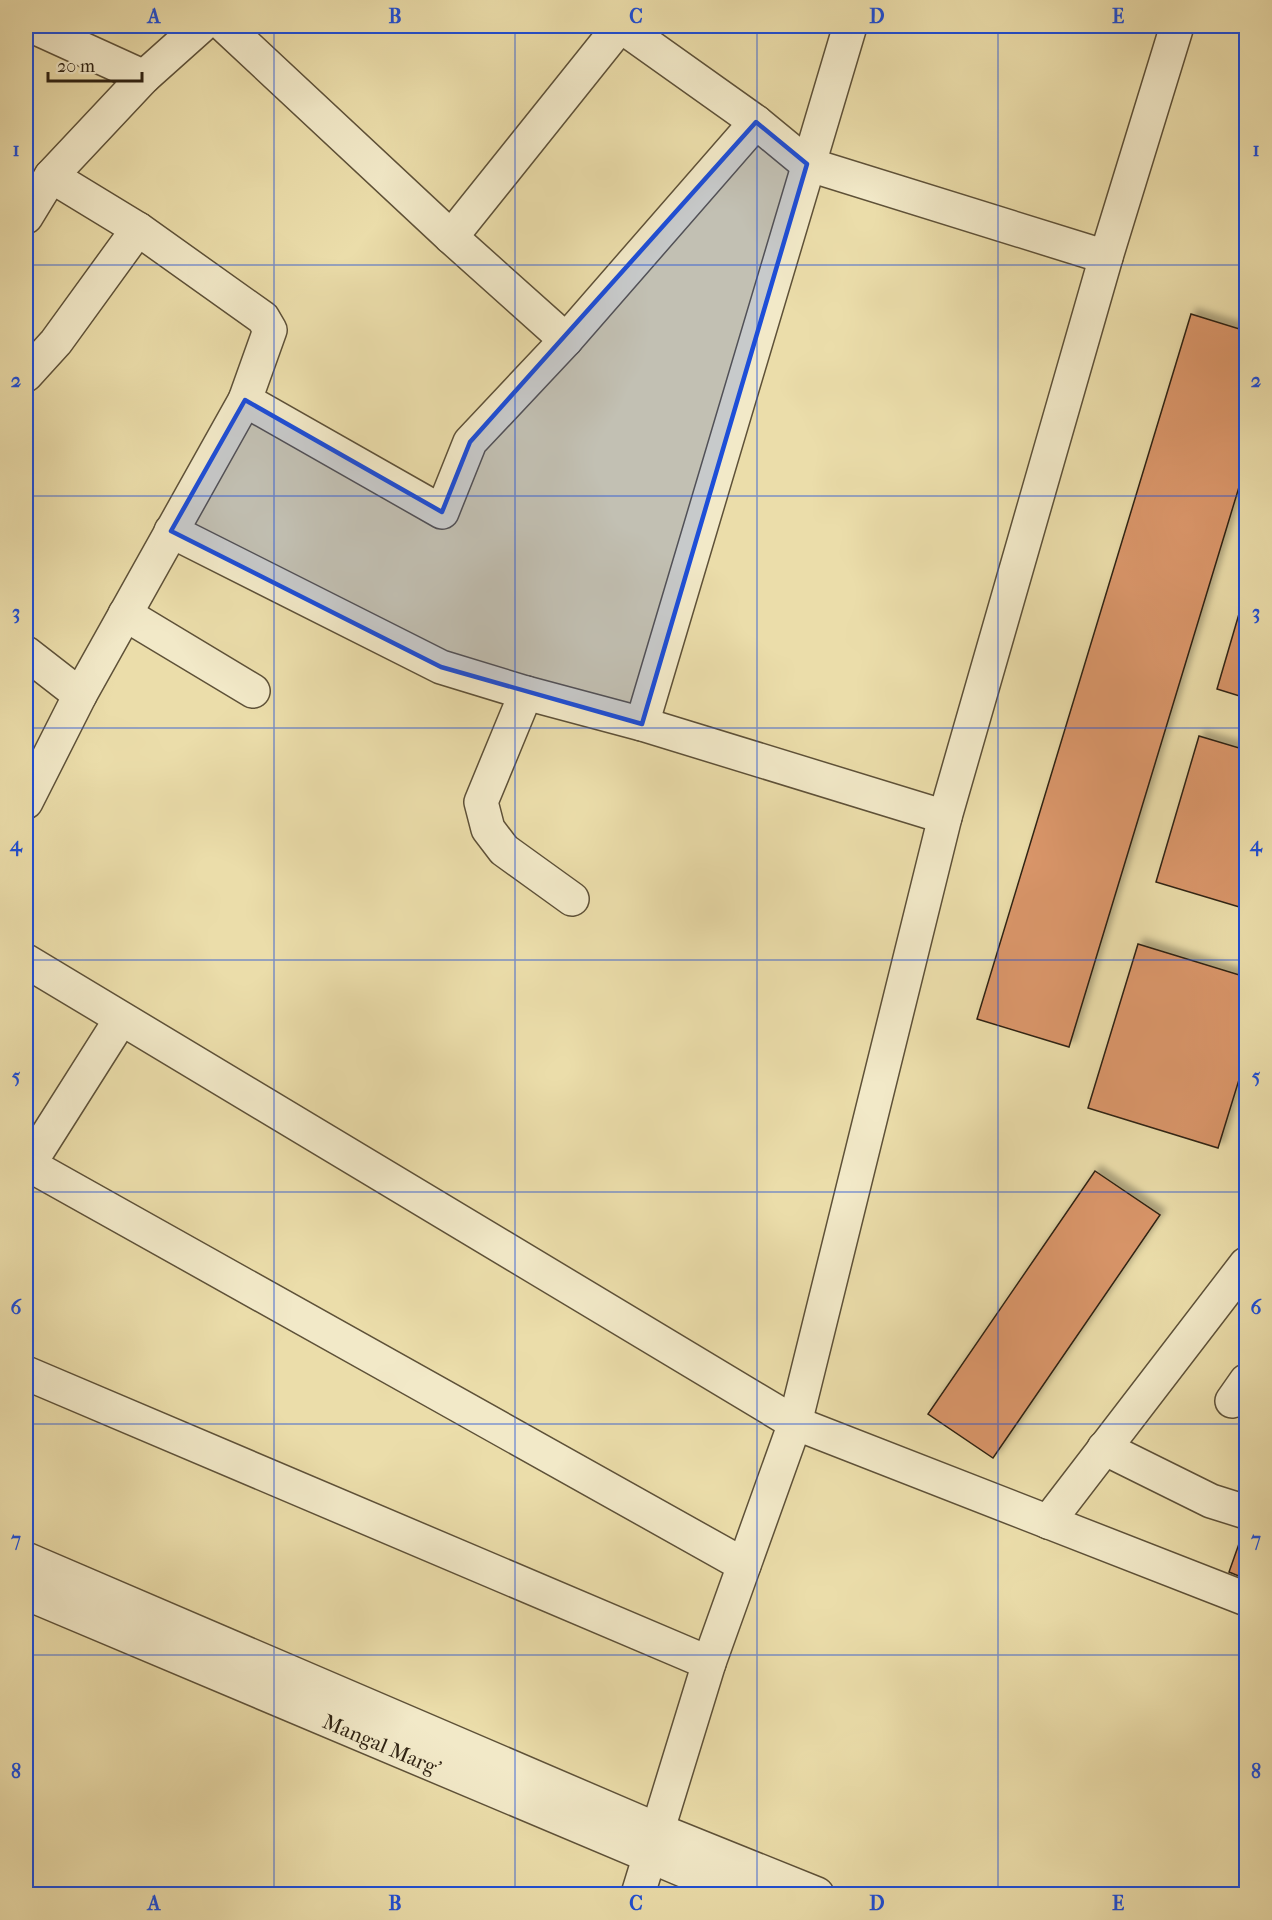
<svg xmlns="http://www.w3.org/2000/svg" width="1272" height="1920" font-family="'IM FELL French Canon',serif">
<defs>
<filter id="shadow"><feDropShadow dx="5.5" dy="-5.5" stdDeviation="3" flood-color="#0004"/></filter>
</defs>
<rect width="100%" height="100%" fill="#ebddaa"/>
<filter id="stains"><feTurbulence type="fractalNoise" baseFrequency=".00333" numOctaves="4"/><feColorMatrix values="0 0 0 0 .2 0 0 0 0 .09 0 0 0 0 .02 0 0 0 .5 -.17"/></filter>
<radialGradient id="worn" r=".72"><stop offset=".6" stop-color="#630" stop-opacity="0"/><stop offset="1" stop-color="#630" stop-opacity=".3"/></radialGradient>
<g fill="#da966b" stroke="#2f2212" stroke-width="1.5" filter="url(#shadow)">
<path d="M1246 264V280L1242 278Z"/>
<path d="M1191 314 1246 331V464L1069 1047 977 1019Z"/>
<path d="M1246 590V698L1217 689Z"/>
<path d="M1199 736 1246 750V909L1156 882Z"/>
<path d="M1138 944 1246 977V1057L1218 1148 1088 1108Z"/>
<path d="M1095 1171 1160 1215 993 1458 928 1414Z"/>
<path d="M1246 1524V1579L1229 1572Z"/>
</g>
<g fill="none" stroke-linecap="round" stroke-linejoin="round">
<defs>
<g id="street">
<path d="M32 26 144 77"/>
<path d="M225 26 451 237 566 340"/>
<path d="M621 26 756 122 807 164 1106 257"/>
<path d="M26 217 51 176 144 77 201 26"/>
<path d="M451 237 620 26"/>
<path d="M26 375 56 342 138 229"/>
<path d="M245 400 442 512 470 442 566 340 756 122"/>
<path d="M171 531 441 667 526 693 642 724 945 817"/>
<path d="M125 614 253 691"/>
<path d="M26 653 80 695"/>
<path d="M526 693 481 802 488 829 504 850 572 899"/>
<path d="M642 724 850 26"/>
<path d="M26 802 80 695 245 400 270 330 263 318 138 229 51 176"/>
<path d="M26 961 795 1423 1246 1599"/>
<path d="M26 1163 744 1565"/>
<path d="M26 1169 121 1019"/>
<path d="M26 1373 709 1663"/>
<path d="M1232 1401 1246 1381"/>
<path d="M1104 1448 1211 1501 1246 1512"/>
<path d="M1048 1522 1246 1264"/>
<path d="M26 1559 658 1830 817 1894"/>
<path d="M26 1593 740 1894"/>
<path d="M638 1894 709 1663 795 1423 945 817 1106 257 1177 26"/>
</g>
</defs>
<use href="#street" stroke="#5e5138" stroke-width="36"/>
<use href="#street" stroke="#f2e9c8" stroke-width="33"/>
</g>
<path fill="#1d4ed8" fill-opacity="0.2" stroke="#1d4ed8" stroke-width="4.5" stroke-linejoin="round" d="M756 122 807 164 642 724 441 667 171 531 245 400 442 512 470 442Z"/>
<path fill="none" stroke="#1d4ed8" stroke-width="1.5" stroke-opacity="0.55" d="M274 26V1894M515 26V1894M757 26V1894M998 26V1894M26 265H1246M26 496H1246M26 728H1246M26 960H1246M26 1192H1246M26 1424H1246M26 1655H1246"/>
<g text-anchor="middle" stroke-width="4.5" stroke-linejoin="round" paint-order="stroke">
<g font-size="21" fill="#2f2212" stroke="#f2e9c8">
<text transform="translate(382 1745) rotate(23)" y="7">Mangal Marg'</text>
</g>
</g>
<rect width="1272" height="1920" fill="none" stroke="#ebddaa" stroke-width="66"/>
<path d="M48 72v9h94v-9" fill="none" stroke="#2f2212" stroke-width="3"/>
<text x="57" y="72" font-size="18" fill="#2f2212" stroke="#f2e9c8" stroke-width="4.5" paint-order="stroke">20 m</text>
<rect x="33" y="33" width="1206" height="1854" fill="none" stroke="#1d4ed8" stroke-width="2"/>
<g font-size="20" text-anchor="middle" font-weight="bold" fill="#1d4ed8">
<text x="154" y="23">A</text>
<text x="395" y="23">B</text>
<text x="636" y="23">C</text>
<text x="877" y="23">D</text>
<text x="1118" y="23">E</text>
<text x="16" y="156">1</text>
<text x="1256" y="156">1</text>
<text x="16" y="387">2</text>
<text x="1256" y="387">2</text>
<text x="16" y="619">3</text>
<text x="1256" y="619">3</text>
<text x="16" y="851">4</text>
<text x="1256" y="851">4</text>
<text x="16" y="1083">5</text>
<text x="1256" y="1083">5</text>
<text x="16" y="1314">6</text>
<text x="1256" y="1314">6</text>
<text x="16" y="1546">7</text>
<text x="1256" y="1546">7</text>
<text x="16" y="1778">8</text>
<text x="1256" y="1778">8</text>
<text x="154" y="1910">A</text>
<text x="395" y="1910">B</text>
<text x="636" y="1910">C</text>
<text x="877" y="1910">D</text>
<text x="1118" y="1910">E</text>
</g>
<rect width="100%" height="100%" filter="url(#stains)"/>
<rect width="100%" height="100%" fill="url(#worn)"/>
</svg>
